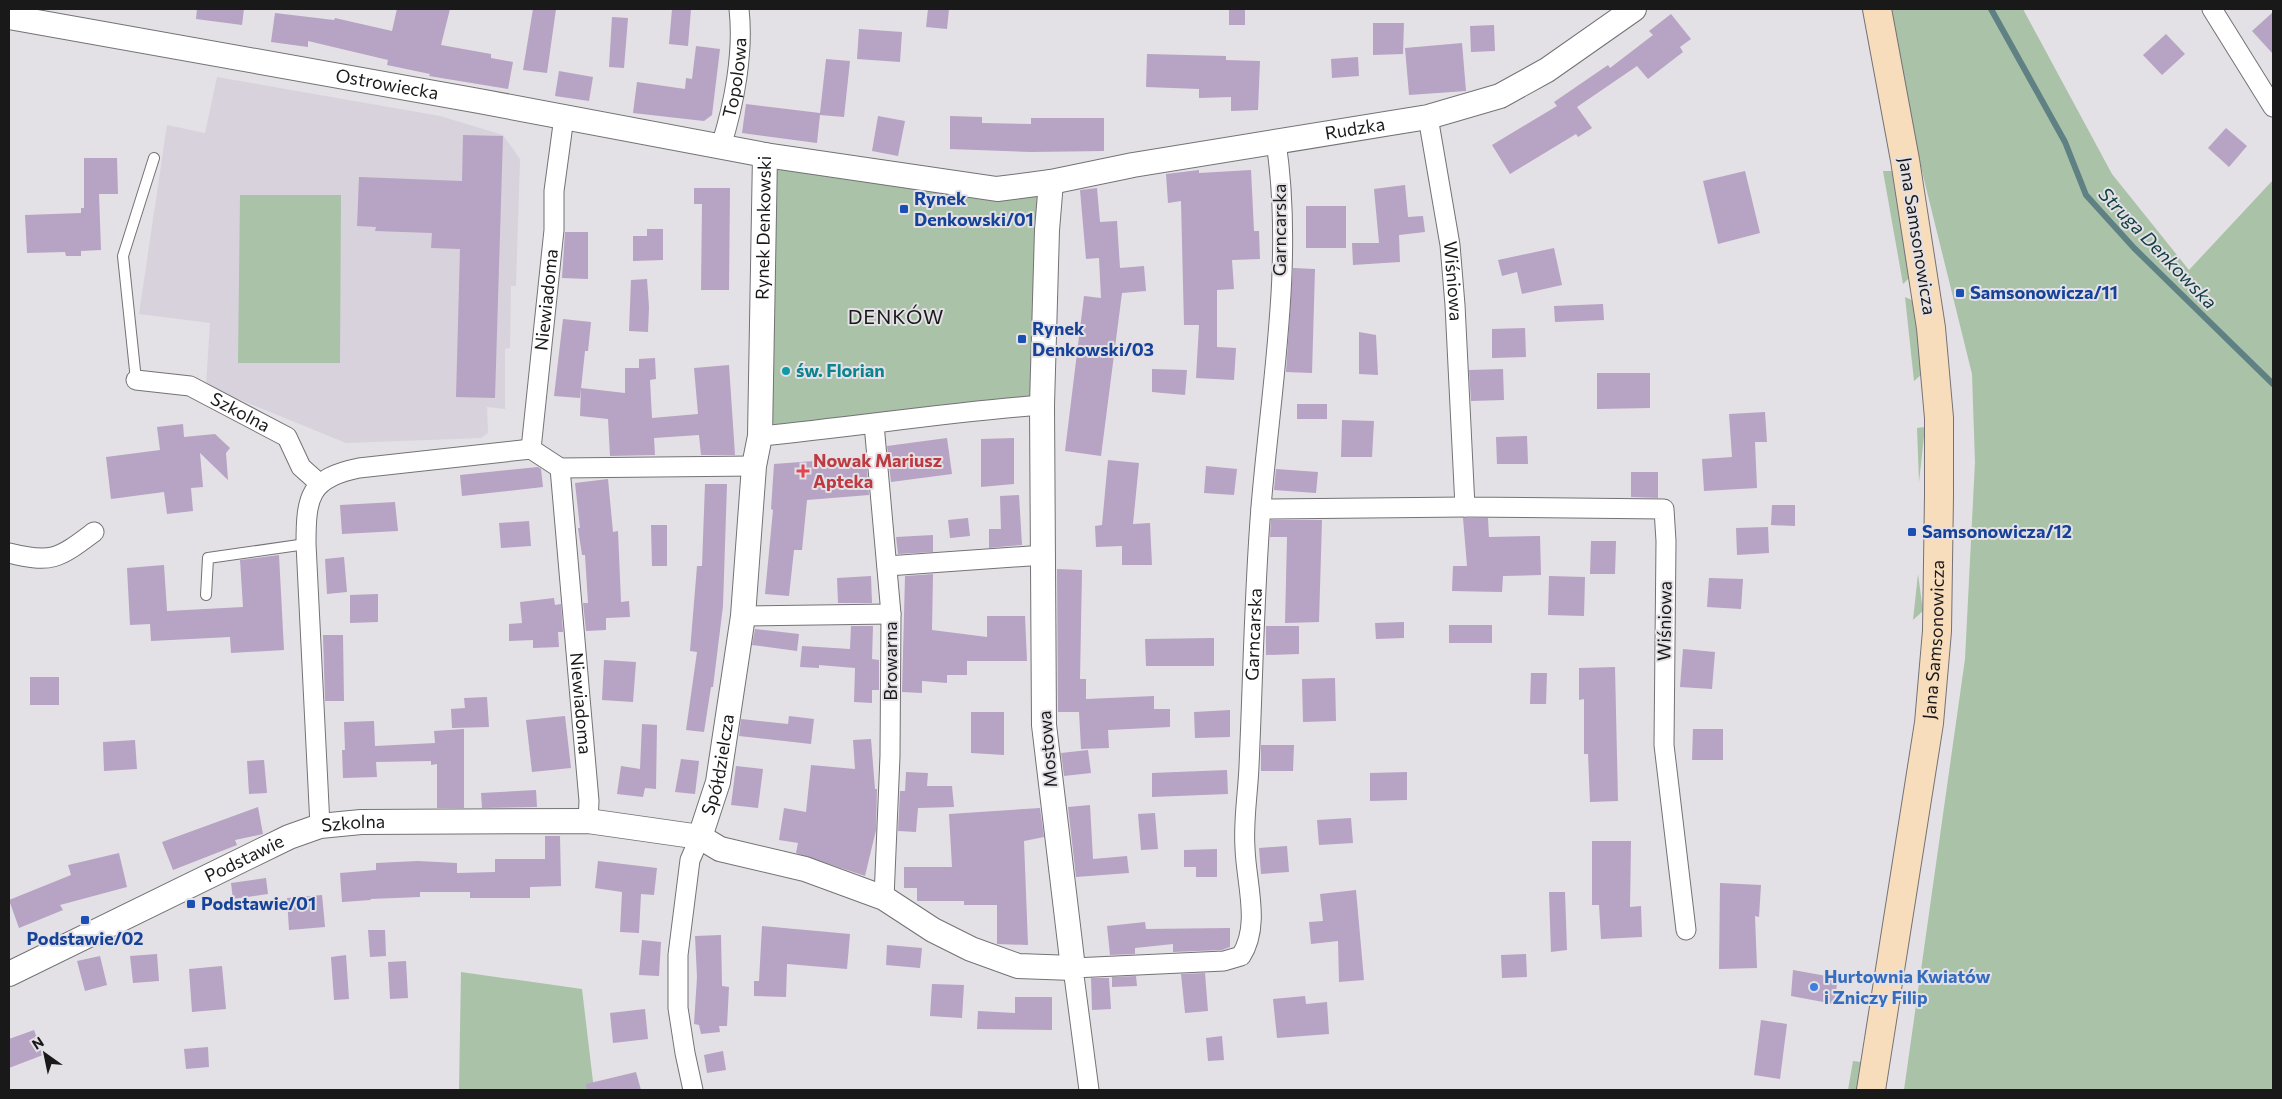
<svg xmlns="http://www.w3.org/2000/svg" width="2282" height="1099" font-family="Commissioner,sans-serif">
<rect width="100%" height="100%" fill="#e3e1e5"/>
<path fill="#d8d2dc" d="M217 77 440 116 503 135 520 159 516 286H511L510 348 505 349V409L487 407 488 433 481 438 346 443 206 386 210 323 139 314 167 125 205 133Z"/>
<g fill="#a9c2a8">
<path d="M1882 9H2023L2112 174 2189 270 2273 180V1090H1904L1965 659 1975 462 1972 374Z"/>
<path d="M765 155 912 177 1051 182 1042 405 760 436Z"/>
<path d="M1883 171H1893L1911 276 1903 284Z"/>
<path d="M240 195H341L340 363H238Z"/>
<path d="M1905 297 1914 301 1921 375 1914 381Z"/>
<path d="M1925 427 1919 482 1917 428Z"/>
<path d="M1918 574 1923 611 1913 620Z"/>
<path d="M461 972 582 989 594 1090H459Z"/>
<path d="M1853 1061 1861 1062 1857 1090H1848Z"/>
</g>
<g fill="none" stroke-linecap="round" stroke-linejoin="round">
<path stroke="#5f8183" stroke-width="6" d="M1991 9 2065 142 2086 195 2134 248 2273 384"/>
</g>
<g fill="#b7a3c4">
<path d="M197 9H244L242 25 196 19Z"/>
<path d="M397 9H450L441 45 491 54V58L513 62 508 89 429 76 430 74 387 65 388 60 308 41V47L271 42 275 13 334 20 335 18 392 31Z"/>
<path d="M533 9H556L547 73 523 70Z"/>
<path d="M672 9H691L688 46 669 44Z"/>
<path d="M928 9H949L947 29 926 27Z"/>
<rect x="1229" y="9" width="16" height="16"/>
<path d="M2273 12V54L2252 31Z"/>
<path d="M1671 14 1691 39 1680 47 1683 52 1648 79 1637 66 1577 107 1592 128 1578 137 1576 134 1510 174 1492 145 1557 106 1554 102 1608 65 1610 68 1653 35 1649 31Z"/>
<path d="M612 17 628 18 624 68 609 67Z"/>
<path d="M1373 23H1404L1403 54 1373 55Z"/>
<path d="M1494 25 1495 51 1471 52 1470 26Z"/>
<path d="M859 29 902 32 900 62 857 59Z"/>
<path d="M2166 34 2185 54 2162 75 2143 55Z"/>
<path d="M1462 43 1466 91 1409 95 1405 48Z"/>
<path d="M696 46 720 49 712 115 704 121 633 113 637 82 685 89 686 78 692 79Z"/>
<path d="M1147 54 1226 56V60L1260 61 1258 110 1231 111V97L1199 98V89L1146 87Z"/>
<path d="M1358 57 1359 76 1332 78 1331 59Z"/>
<path d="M826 59 850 61 844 117 820 115 817 143 742 133 746 104 820 113Z"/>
<path d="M559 71 593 77 589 101 555 96Z"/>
<path d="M878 116 905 121 898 156 872 151Z"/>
<path d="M950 116 982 117V123L1031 124V118H1104V151L1031 152 950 149Z"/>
<path d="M2226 128 2247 146 2229 167 2208 148Z"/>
<path d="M463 135 503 136 495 398 456 397 460 249 431 248 432 233 375 231 376 227 357 226 359 177 462 181Z"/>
<path d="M84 158H117L118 194H99L101 250 81 251V256H66L65 252 27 253 25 215 81 213V208H84Z"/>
<path d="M1199 170V173L1251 170 1254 231H1259L1260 259 1232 260 1234 289 1217 290V347L1236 348 1234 380 1196 378 1199 325H1184L1181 201 1168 203 1166 174Z"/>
<path d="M1745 171 1760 233 1718 244 1703 181Z"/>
<path d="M1405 185 1408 217 1423 216 1425 232 1399 235 1400 262 1353 265 1352 243H1379L1374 189Z"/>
<path d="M694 188H730L729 290H701L702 204H694Z"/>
<path d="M1097 188 1100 222 1117 221 1120 268 1144 266 1146 291 1122 293 1101 456 1065 451 1084 296 1101 298 1099 258 1086 259 1080 190Z"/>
<rect x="1306" y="206" width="40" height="42"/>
<path d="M647 229H663V260L633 261V236H647Z"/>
<path d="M565 232H588V279L562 278Z"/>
<path d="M1554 248 1562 285 1522 294 1517 272 1502 276 1498 260Z"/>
<path d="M1293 268 1315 269 1312 373 1286 372Z"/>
<path d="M647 279 649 307 648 332 629 331 631 280Z"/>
<path d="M1603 304 1604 320 1555 322 1554 306Z"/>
<path d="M563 319 591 322 588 351H585L580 398 554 396Z"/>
<path d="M1525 328 1526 357 1492 358V329Z"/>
<path d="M1359 332 1376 335 1378 375 1359 374Z"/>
<path d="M655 358 656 379 650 380 652 418 698 414 694 368 729 365 735 455H701L699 435 654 438 655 455 610 456 608 419 580 416 581 388 625 393V368H639V359Z"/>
<path d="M1152 369 1187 370 1185 395 1152 392Z"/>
<path d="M1503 369 1504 400 1471 401 1469 370Z"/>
<path d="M1597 373H1650V408L1597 409Z"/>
<rect x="1297" y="404" width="30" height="15"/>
<path d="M1765 412 1767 442H1755L1757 488 1704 491 1702 459 1732 457 1729 414Z"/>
<path d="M1342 420 1374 421 1372 457H1341Z"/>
<path d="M183 424 184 437 215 434 230 448 226 453 228 480 200 453 203 487 191 488 193 511 167 514 164 492 111 499 106 457 160 450 157 427Z"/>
<path d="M1527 436 1528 464H1497L1496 437Z"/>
<path d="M947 438 952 474 891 482 887 446Z"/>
<path d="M1014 438V484L981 487V439Z"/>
<path d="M866 457 869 495 807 500 802 550H794L789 596 765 594 773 510 771 509 774 464Z"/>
<path d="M1108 460 1139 463 1133 524 1150 523 1152 565H1122V546L1096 547 1095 526 1102 525Z"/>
<path d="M1206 466 1237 469 1234 495 1204 493Z"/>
<path d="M538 467 541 469 543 487 462 496 460 475Z"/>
<path d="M1276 469 1318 472 1316 493 1274 490Z"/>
<path d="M1631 472H1658V498L1631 497Z"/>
<path d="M608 479 613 532 618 531 621 602 629 601 630 617 606 618V630L586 631 583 603H588L585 555H582L578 528H580L575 483Z"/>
<path d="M705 484H727L723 606 713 687H711L704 732 686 730 697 652 690 651 697 566H702Z"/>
<path d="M1019 495 1022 545 989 548V529H1001L1000 496Z"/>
<path d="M395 502 398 531 342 534 340 505Z"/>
<path d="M1772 505H1795V526L1771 525Z"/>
<path d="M968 518 970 536 950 538 948 520Z"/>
<path d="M1463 518H1488L1489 537 1540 536 1541 575 1503 576 1502 592 1452 591 1453 566H1467Z"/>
<path d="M1271 520H1322L1319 622 1285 623 1287 537H1270Z"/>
<path d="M529 521 531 546 501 548 499 523Z"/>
<path d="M651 525H667V566H652Z"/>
<path d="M1768 527 1769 553 1737 555 1736 528Z"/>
<path d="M933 535V552L898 554 896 537Z"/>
<path d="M1591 541H1616L1615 574H1590Z"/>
<path d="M279 555 284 650 231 653 230 637 151 641 150 624 130 625 127 568 164 565 167 611 243 607 240 560Z"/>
<path d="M344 557 347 592 327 594 325 559Z"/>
<path d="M1057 569 1082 570 1080 679H1086V699L1154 696V709H1170V727L1108 730 1109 748 1081 749 1079 712H1058Z"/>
<path d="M933 574 932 630 987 637V616H1025L1027 661H967V675H947V683L922 681V693L902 692 905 576Z"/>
<path d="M871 576 872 603H838L837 578Z"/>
<path d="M1549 576 1585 577 1584 616 1548 615Z"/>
<path d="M1709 578 1743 579 1741 609 1707 607Z"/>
<path d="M378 594V622L350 623V595Z"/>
<path d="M554 598 555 605 561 604 563 632H558L559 647 533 648V640L509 641V624L522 623 520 602Z"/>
<path d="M1404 622V638L1376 639 1375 623Z"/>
<rect x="1449" y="625" width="43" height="18"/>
<path d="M851 626H873L872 659 879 660V690H872V703L854 702 855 668 819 665V668L800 667 802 646 850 649Z"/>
<path d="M1266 626H1299V654L1266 655Z"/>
<path d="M755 629 799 634 797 651 752 645Z"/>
<path d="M323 635H343L344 701H325Z"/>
<path d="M1214 638V666H1146L1145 639Z"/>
<path d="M1683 649 1715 652 1712 689 1680 687Z"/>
<path d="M604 660 636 662 633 702 602 700Z"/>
<path d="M1615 667 1618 801 1590 802 1588 754H1584V699L1579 700V668Z"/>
<path d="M1531 673H1547L1546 704H1530Z"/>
<rect x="30" y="677" width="29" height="28"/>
<path d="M1335 678 1336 721 1303 722 1302 679Z"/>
<path d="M487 697 489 727 452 728 451 709 465 708 464 698Z"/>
<path d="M1230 710V737L1195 738 1194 712Z"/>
<path d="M971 712H1004V755L971 753Z"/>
<path d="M565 716 571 768 532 772 526 720Z"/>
<path d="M789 716 814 719 811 744 739 736 741 719 788 724Z"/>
<path d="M374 721 375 746 435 743 434 731 464 729V808H437V764L431 765V761L376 762 377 777 343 778 342 750H345L344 722Z"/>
<path d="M642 724 657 725 656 789 645 788 643 797 617 794 621 766 640 769Z"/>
<path d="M1693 729H1723V760H1692Z"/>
<path d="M871 739 875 789H877L876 830 865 876 796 853 798 843 779 840 784 808 806 812 811 765 855 769 853 740Z"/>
<path d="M135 740 137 769 104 771 103 742Z"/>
<path d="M1261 745H1294L1293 771H1261Z"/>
<path d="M1088 750 1091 773 1064 776 1061 753Z"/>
<path d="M681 759 699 761 695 794 675 792Z"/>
<path d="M264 760 267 793 249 794 247 761Z"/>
<path d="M736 766 763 769 758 808 731 805Z"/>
<path d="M1227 770 1228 794 1152 797V773Z"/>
<path d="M906 772 928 773 927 786H952L954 807 918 808 916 832 898 831 900 791H905Z"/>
<path d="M1407 772V800L1370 801V773Z"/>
<path d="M536 790 537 807 482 808 481 793Z"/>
<path d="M1090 805 1093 859 1127 856 1129 873 1076 877 1068 807Z"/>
<path d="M258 807 263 834 235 840 237 845 173 870 162 842Z"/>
<path d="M1040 808 1044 837 1024 841 1028 945 997 944V905H964V901H917V888H904V867H952L949 814Z"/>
<path d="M1155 813 1158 849 1141 850 1138 814Z"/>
<path d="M1351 818 1353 843 1319 845 1317 820Z"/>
<path d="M545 836H560L561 886 530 887V898H470V892H420V897L370 899 371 900 342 902 340 873 376 870V863L418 861 457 863V873L495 872V859H545Z"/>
<path d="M1592 841H1631L1630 907 1641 906 1642 937 1601 939 1599 905H1592Z"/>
<path d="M1287 846 1289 872 1261 874 1259 848Z"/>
<path d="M1217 849V877H1196V867H1184V850Z"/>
<path d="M119 853 127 887 60 905 63 910 19 928 9 900 71 875 68 865Z"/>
<path d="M598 861 657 868 654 895 641 894 639 933 620 932 622 892 595 888Z"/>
<path d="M266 878 268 894 233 899 231 883Z"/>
<path d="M1720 883 1761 885 1759 917 1755 916 1757 968 1719 969Z"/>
<path d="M1356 890 1364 980 1339 982 1338 941 1311 944 1309 922 1323 921 1320 894Z"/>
<path d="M1549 892H1565L1567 950 1551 952Z"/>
<path d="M322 895 325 927 289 930 287 898Z"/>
<path d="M1145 922 1146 929 1230 928V947L1222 950 1173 952V944L1135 948V954L1110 955 1107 926Z"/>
<path d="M762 926 850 934 847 969 787 964 786 997 754 996V981H759Z"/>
<path d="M368 930H385L386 956 370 957Z"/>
<path d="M721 935 722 986 729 987 727 1026H719L720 1032 701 1034 699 1025 694 1024 697 977 695 936Z"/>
<path d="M642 940 661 942 659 976 639 975Z"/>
<path d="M887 945 922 948 920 968 886 965Z"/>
<path d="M157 954 159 981 133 983 130 956Z"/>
<path d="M1526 954 1527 977 1502 978 1501 955Z"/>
<path d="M346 955 349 999 334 1000 331 957Z"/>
<path d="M100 956 107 985 85 991 77 961Z"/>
<path d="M406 961 408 998 390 999 388 962Z"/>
<path d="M222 966 226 1009 192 1012 189 969Z"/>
<path d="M1793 970 1838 978 1834 1004 1791 996Z"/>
<path d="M1205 973 1208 1011 1185 1013 1181 974Z"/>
<path d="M1136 976 1137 986 1112 987V977Z"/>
<path d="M1091 978H1109L1111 1009 1092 1010Z"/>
<path d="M932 984 964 985 962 1018 930 1016Z"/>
<path d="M1305 996 1306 1004 1327 1002 1329 1034 1277 1038 1273 999Z"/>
<path d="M1015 997H1052V1030L977 1029 978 1011 1015 1013Z"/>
<path d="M645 1009 648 1039 613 1043 610 1013Z"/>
<path d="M1761 1020 1787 1024 1780 1079 1754 1075Z"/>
<path d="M34 1030 43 1055 9 1068V1039Z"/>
<path d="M1222 1036 1224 1060 1208 1061 1206 1038Z"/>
<path d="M208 1047 209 1067 186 1069 184 1049Z"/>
<path d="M723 1051 726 1070 707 1073 704 1055Z"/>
<path d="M636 1072 641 1090H587L586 1084Z"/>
</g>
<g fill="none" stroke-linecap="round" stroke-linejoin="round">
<defs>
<g id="service">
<path d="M136 380 123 256 154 158"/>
<path d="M206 595 208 558 306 544"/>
</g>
<g id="minor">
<path d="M2212 9 2273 107"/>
<path id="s1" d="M1428 117 1450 245 1455 305 1465 507 1664 509 1666 541 1664 745 1686 930"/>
<path id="s2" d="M721 146C734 105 744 52 739 9"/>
<path id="s3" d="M136 380 190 386 287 437 301 467 320 484"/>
<path d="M874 424 891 614 890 756 884 898"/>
<path d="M760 436C854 427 948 412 1042 405"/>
<path id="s4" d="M531 449 560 468 589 801 588 821"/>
<path id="s5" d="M531 449 554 230V191L564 117"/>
<path d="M560 468 754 466"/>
<path d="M1261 509 1465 507"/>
<path d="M9 553C53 564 59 558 94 532"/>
<path d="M887 566 1044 555"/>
<path d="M743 616 891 614"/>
<path d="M320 826 306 544C306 497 309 478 359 468L531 449"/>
<path d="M693 1090 685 1053 678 1008V955L690 860 700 837"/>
<path id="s6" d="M1089 1090 1073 968 1224 961 1241 956C1261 925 1246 883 1245 848 1243 821 1248 793 1249 766 1253 680 1254 593 1261 507 1271 387 1294 261 1276 142"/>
</g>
<g id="tertiary">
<path id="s7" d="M9 17 479 101 765 155 997 189 1051 182 1133 165 1428 117 1500 96 1547 70 1634 9"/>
<path id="s8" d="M700 837 718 782 743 616 754 466 760 436 765 155"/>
<path id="s9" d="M9 974 289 837 320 826 361 822 588 821 700 837 720 849 805 869 884 898 933 930 971 949 1018 966 1073 968 1044 725 1042 405 1047 230 1051 182"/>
</g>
<g id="secondary">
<path id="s10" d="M1871 1090 1929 723 1937 631 1939 495V418L1931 328 1905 160 1877 9"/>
</g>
</defs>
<use href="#service" stroke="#747275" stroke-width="12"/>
<use href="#minor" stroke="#747275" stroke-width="21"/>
<use href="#tertiary" stroke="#747275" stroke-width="26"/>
<use href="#secondary" stroke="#747275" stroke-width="30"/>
<use href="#service" stroke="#fff" stroke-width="10"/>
<use href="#minor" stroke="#fff" stroke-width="19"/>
<use href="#tertiary" stroke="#fff" stroke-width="24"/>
<use href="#secondary" stroke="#f8ddbc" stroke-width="28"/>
</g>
<g fill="#1a4fb4" stroke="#e3e1e5" stroke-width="2">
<rect x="899" y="204" width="10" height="10" rx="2.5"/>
<rect x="1955" y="288" width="10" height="10" rx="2.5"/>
<rect x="1017" y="334" width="10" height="10" rx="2.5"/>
<rect x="1907" y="527" width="10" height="10" rx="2.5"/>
<rect x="186" y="899" width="10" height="10" rx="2.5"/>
<rect x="80" y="915" width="10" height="10" rx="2.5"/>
</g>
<circle fill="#0f9aa8" stroke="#e3e1e5" stroke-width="2" cx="786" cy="371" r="5"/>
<path fill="#e0444e" stroke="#e3e1e5" stroke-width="2" d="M800.5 463.5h5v5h5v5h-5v5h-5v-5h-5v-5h5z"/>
<circle fill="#3f7fe0" stroke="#e3e1e5" stroke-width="2" cx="1814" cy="987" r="5"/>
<g text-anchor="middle" stroke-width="4" stroke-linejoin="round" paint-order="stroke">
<g font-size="18" fill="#1a191a" stroke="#e3e1e5">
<text dy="6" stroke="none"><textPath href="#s2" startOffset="70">Topolowa</textPath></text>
<text dy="6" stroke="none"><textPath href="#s7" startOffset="384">Ostrowiecka</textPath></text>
<text dy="6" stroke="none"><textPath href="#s7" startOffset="1366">Rudzka</textPath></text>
<text transform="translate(1280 230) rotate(-90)" y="6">Garncarska</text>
<text dy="6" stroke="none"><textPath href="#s8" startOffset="615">Rynek Denkowski</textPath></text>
<text transform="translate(1917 236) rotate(81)" y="6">Jana Samsonowicza</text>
<text dy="6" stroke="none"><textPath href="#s1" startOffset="166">Wiśniowa</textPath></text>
<text dy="6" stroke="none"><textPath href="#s5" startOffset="150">Niewiadoma</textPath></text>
<text dy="6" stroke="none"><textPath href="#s3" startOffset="111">Szkolna</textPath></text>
<text transform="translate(1665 621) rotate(-89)" y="6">Wiśniowa</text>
<text dy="6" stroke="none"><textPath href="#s6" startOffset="616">Garncarska</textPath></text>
<text dy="6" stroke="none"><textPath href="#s10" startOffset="455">Jana Samsonowicza</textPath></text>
<text transform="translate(891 661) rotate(-90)" y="6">Browarna</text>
<text dy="6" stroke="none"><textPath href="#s4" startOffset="271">Niewiadoma</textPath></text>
<text transform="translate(1048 749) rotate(-95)" y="6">Mostowa</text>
<text dy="6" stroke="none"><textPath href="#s8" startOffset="75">Spółdzielcza</textPath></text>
<text dy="6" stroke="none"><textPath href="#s9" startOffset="378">Szkolna</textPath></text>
<text dy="6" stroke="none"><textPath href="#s9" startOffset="262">Podstawie</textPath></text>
</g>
<g font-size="18" font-weight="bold" fill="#164399" stroke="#e3e1e5" text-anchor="start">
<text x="914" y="205">Rynek<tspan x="914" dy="21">Denkowski/01</tspan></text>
<text x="1970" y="299">Samsonowicza/11</text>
<text x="1032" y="335">Rynek<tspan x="1032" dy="21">Denkowski/03</tspan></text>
<text x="1922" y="538">Samsonowicza/12</text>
<text x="201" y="910">Podstawie/01</text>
<text x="85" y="945" text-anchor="middle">Podstawie/02</text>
</g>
<g font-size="18" font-weight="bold" fill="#0d838f" stroke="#e3e1e5" text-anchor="start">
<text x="796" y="377">św. Florian</text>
</g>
<g font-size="18" font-weight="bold" fill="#be3a42" stroke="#e3e1e5" text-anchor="start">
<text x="813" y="467">Nowak Mariusz<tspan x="813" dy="21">Apteka</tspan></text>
</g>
<g font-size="18" font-weight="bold" fill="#366cbe" stroke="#e3e1e5" text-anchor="start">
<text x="1824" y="983">Hurtownia Kwiatów<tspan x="1824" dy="21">i Zniczy Filip</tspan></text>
</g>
<g font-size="19" font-style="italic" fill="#0f3f41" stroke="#e3e1e5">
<text transform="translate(2158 248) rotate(46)" y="7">Struga Denkowska</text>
</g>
<g font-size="20" letter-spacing="1" fill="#1a191a" stroke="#e3e1e5">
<text x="896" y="324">DENKÓW</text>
</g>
</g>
<rect width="2282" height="1099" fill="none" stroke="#1a191a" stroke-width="20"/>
<g transform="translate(45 1054) rotate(327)" stroke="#e3e1e5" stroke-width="4" paint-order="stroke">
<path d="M0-4L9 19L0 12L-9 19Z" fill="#1a191a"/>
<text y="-8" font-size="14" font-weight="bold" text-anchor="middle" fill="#1a191a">N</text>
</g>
</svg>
